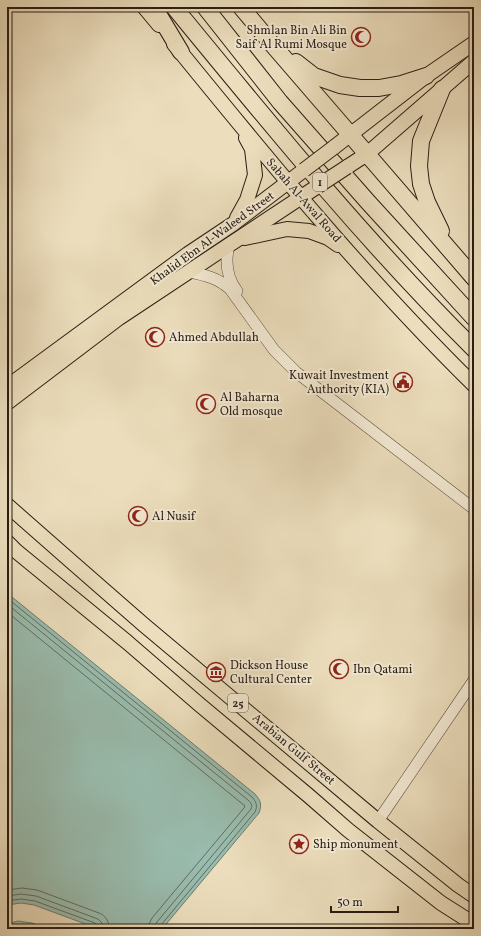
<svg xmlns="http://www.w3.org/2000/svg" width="481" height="936" font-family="Vollkorn,serif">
<rect width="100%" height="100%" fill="#ecdebd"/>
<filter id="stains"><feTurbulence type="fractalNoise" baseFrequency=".005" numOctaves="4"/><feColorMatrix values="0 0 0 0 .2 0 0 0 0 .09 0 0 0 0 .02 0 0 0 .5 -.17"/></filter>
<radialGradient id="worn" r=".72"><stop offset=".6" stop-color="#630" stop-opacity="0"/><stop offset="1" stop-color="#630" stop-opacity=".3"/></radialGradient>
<g fill="#99bcae" stroke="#6c7c70">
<path d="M7 593 255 794C261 801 262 804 259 813L162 929H99L34 905 21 903 7 905Z"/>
<path d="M18 921 32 923 47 929H7V924Z"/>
</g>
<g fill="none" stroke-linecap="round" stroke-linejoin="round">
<g stroke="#606c61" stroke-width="1">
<path d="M7 598 252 797C256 802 258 805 255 812L161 925 160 929"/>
<path d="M7 604 248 800C251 803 253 805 251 809L157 922 155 925V929"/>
<path d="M7 612 245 806 244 808 152 918 149 924V929"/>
<path d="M7 890 22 888 37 890 99 913C106 916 109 921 109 929"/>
<path d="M7 896 21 894 36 896 98 919 102 923 103 929"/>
<path d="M7 901 21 899 35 901 95 923 98 926V929"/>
</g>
<defs>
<g id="minor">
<path d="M229 245C225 262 226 277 237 291"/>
<path d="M189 272C205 275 218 278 230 289L274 350 296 372 474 509"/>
<path d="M378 821 474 680"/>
</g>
<g id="major">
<path d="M144 7 159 25"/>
<path d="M174 44C270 162 366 279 474 385"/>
<path d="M333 148 426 76 474 43"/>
<path d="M347 167 367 154 474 61"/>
<path d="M237 218 247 200 255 175 252 149 246 138"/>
<path d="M245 238 287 229 309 231 328 238 338 245"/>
<path d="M7 387 188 254 233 224 304 170"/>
<path d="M7 403 119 318 318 186"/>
<path d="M7 505 73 563 144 625 378 821 458 885 474 896"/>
<path d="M7 542 16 551 127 642 200 705 309 796 348 830 441 903 474 924"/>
</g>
<g id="highway">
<path d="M154 7 181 52"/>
<path d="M174 7C270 124 366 242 474 349"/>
<path d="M205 7 280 102 368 202 474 318"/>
<path d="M241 7 272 44 474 278"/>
<path d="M296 62 314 76 340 85 360 88H379L401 84 426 76"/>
<path d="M441 231 427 202 421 184 419 166 421 141 442 89"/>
</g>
</defs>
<use href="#minor" stroke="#594d3e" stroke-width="12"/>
<use href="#major" stroke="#281d14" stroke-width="16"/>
<use href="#highway" stroke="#281d14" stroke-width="18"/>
<use href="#minor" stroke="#f3ead4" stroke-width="11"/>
<use href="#major" stroke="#ecdebd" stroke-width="14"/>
<use href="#highway" stroke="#ecdebd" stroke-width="16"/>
<defs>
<g id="major-bridge">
<path d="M304 170 333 148"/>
<path d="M318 186 347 167"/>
</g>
</defs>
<use href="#major-bridge" stroke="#281d14" stroke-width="16" stroke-linecap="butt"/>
<use href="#major-bridge" stroke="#ecdebd" stroke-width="14"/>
</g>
<defs>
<symbol id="mosque-ring" viewBox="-11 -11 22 22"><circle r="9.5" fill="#f3ead4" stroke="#8f2418" stroke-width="1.5"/><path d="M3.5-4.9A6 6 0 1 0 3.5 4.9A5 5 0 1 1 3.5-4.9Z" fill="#8f2418"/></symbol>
<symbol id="civic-ring" viewBox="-11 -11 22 22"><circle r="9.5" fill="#f3ead4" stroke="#8f2418" stroke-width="1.5"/><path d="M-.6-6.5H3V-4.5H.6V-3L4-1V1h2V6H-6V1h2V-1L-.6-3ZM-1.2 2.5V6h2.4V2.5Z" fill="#8f2418"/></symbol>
<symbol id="museum-ring" viewBox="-11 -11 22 22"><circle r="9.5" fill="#f3ead4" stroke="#8f2418" stroke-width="1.5"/><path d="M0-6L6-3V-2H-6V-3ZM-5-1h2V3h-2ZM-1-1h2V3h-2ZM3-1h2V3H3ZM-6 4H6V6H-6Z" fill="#8f2418"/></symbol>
<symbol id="sight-ring" viewBox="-11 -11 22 22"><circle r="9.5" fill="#f3ead4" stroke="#8f2418" stroke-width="1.5"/><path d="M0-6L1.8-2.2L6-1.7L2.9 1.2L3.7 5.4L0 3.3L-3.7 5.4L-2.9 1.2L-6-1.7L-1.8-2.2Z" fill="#8f2418"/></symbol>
</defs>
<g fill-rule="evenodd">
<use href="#mosque-ring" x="350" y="26" width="22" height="22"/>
<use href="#mosque-ring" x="144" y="326" width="22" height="22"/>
<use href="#civic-ring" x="392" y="371" width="22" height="22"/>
<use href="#mosque-ring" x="195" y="393" width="22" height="22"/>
<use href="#mosque-ring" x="127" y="505" width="22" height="22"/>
<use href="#mosque-ring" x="328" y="658" width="22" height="22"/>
<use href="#museum-ring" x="205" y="661" width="22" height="22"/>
<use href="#sight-ring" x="288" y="833" width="22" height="22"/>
</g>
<g text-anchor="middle" stroke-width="4" stroke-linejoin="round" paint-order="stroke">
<g fill="#f3ead4" stroke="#655a4e" stroke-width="1">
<rect x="313" y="173" width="14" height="18" rx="3"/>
<rect x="228" y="694" width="20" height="18" rx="3"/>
</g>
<g font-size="11" font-weight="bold" fill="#281d14">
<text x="320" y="186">1</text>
<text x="238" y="707">25</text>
</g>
<g font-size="12" fill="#281d14" stroke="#f3ead4" text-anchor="start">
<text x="347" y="34" text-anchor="end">Shmlan Bin Ali Bin<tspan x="347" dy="14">Saif Al Rumi Mosque</tspan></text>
<text x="169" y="341">Ahmed Abdullah</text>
<text x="389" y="379" text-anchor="end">Kuwait Investment<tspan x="389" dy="14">Authority (KIA)</tspan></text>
<text x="220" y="401">Al Baharna<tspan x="220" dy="14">Old mosque</tspan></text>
<text x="152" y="520">Al Nusif</text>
<text x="230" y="669">Dickson House<tspan x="230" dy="14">Cultural Center</tspan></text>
<text x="353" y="673">Ibn Qatami</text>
<text x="313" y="848">Ship monument</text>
</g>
<g font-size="12" fill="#281d14" stroke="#f3ead4">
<text transform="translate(304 200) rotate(49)" y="4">Sabah Al-Awal Road</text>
<text transform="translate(212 238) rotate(-36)" y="4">Khalid Ebn Al-Waleed Street</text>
<text transform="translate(294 749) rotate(40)" y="4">Arabian Gulf Street</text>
</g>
</g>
<rect width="481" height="936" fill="none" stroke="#ecdebd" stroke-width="24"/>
<rect x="8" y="8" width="465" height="920" fill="none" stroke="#281d14" stroke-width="2"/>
<rect x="12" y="12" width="457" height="912" fill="none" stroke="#281d14"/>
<path d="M331 906v6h67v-6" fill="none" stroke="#281d14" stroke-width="2"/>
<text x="337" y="906" font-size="12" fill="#281d14" stroke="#f3ead4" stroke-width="3" paint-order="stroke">50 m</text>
<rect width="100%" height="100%" filter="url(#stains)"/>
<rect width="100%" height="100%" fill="url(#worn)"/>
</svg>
